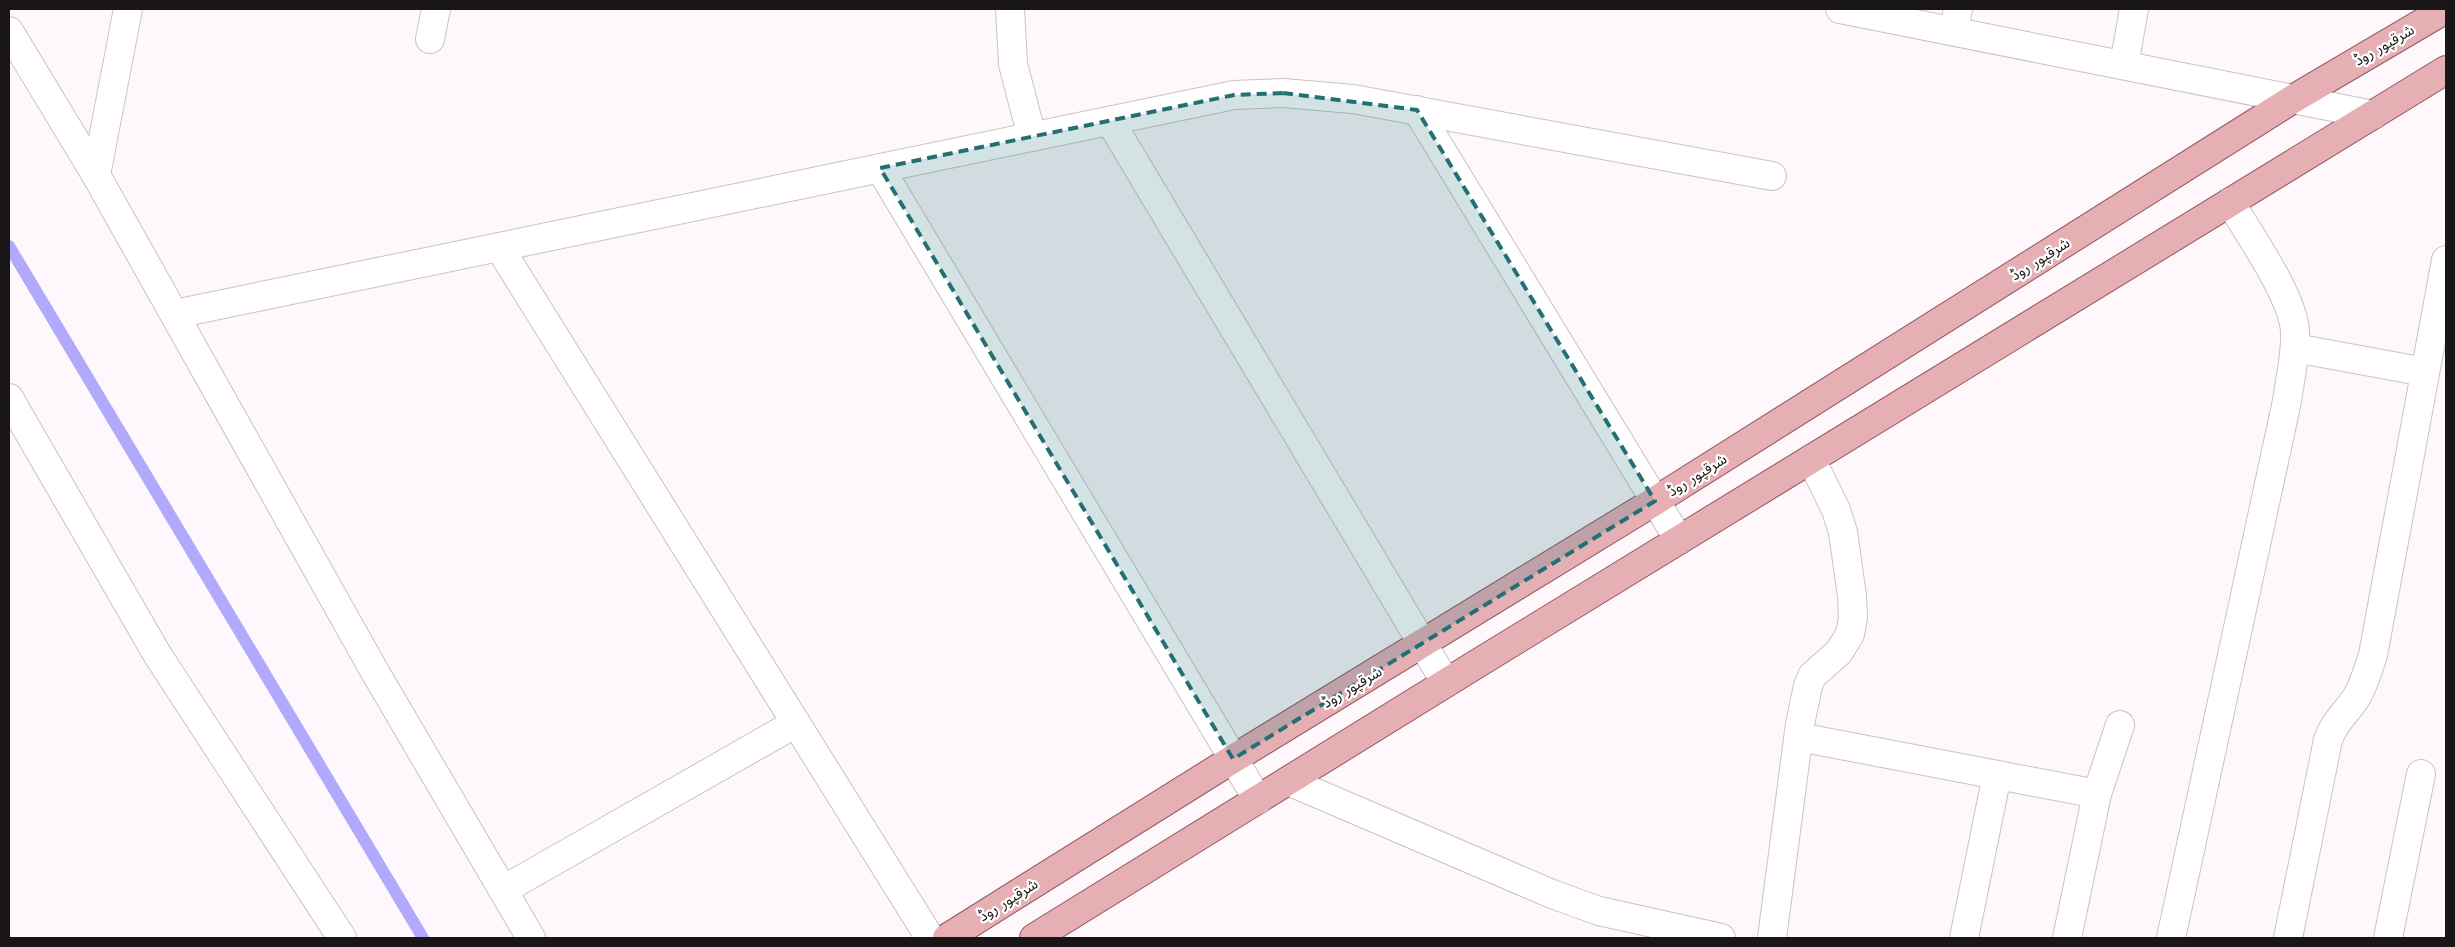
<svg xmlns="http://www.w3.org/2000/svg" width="2455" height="947" font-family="'Work Sans','Noto Sans Arabic',sans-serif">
<rect width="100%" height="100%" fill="#fef7fb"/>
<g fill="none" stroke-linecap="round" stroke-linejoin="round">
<path stroke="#b0a9fc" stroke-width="12" d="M9 246 423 938"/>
<defs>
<g id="minor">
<path d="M1010 9 1013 64 1032 137"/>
<path d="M1840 9 2373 115"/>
<path d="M9 31 96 175 375 672 531 938"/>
<path d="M1954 31 1958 9"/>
<path d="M430 39 436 9"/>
<path d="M2124 65 2134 9"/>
<path d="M1417 110 1679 540"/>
<path d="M1110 121 1446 683"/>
<path d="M880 168 1258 800"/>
<path d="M96 175 128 9"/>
<path d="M499 247 930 938"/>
<path d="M175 314 1234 95 1283 93 1353 99 1772 176"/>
<path d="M2295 348 2425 372"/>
<path d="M9 398 157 654 342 938"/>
<path d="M1799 737 2097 794"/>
<path d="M1288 781 1552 894 1599 911 1721 938"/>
<path d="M503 890 796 723"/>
<path d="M1772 938 1800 724 1808 686 1812 676 1839 652 1850 634 1853 618 1852 596 1843 532 1836 510 1811 459"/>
<path d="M1964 938 1997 775"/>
<path d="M2067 938 2097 794 2120 725"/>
<path d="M2171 938 2287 401C2290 379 2296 355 2295 332 2294 298 2249 234 2230 202"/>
<path d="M2288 938 2328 740C2334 722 2346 713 2356 698 2364 685 2368 670 2373 655L2446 260"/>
<path d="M2388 938 2421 774"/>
</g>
<g id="major">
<path d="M947 938 1233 759 1655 501 2293 99 2446 9"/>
<path d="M1034 938 1475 665 2446 70"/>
</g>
</defs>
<use href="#minor" stroke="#cdc1c7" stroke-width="30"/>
<use href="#major" stroke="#93575d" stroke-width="30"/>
<use href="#minor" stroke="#fff" stroke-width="28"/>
<use href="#major" stroke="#e5afb4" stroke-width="28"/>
</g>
<path fill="#246f73" fill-opacity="0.2" stroke="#246f73" stroke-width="4" stroke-dasharray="10 6" stroke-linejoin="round" d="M1283 93 1417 110 1655 501 1233 759 880 168 1234 95Z"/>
<g text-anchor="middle" stroke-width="4.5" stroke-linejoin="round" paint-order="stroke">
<g font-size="15" fill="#1a1618" stroke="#fff">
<text transform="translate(2384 45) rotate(-30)" y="5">شرقپور روڈ</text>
<text transform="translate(2040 259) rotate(-32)" y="5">شرقپور روڈ</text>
<text transform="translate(1697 475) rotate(-32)" y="5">شرقپور روڈ</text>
<text transform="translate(1352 687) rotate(-31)" y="5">شرقپور روڈ</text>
<text transform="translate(1008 900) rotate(-32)" y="5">شرقپور روڈ</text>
</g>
</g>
<rect width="2455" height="947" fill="none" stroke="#1a1618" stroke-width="20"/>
</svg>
